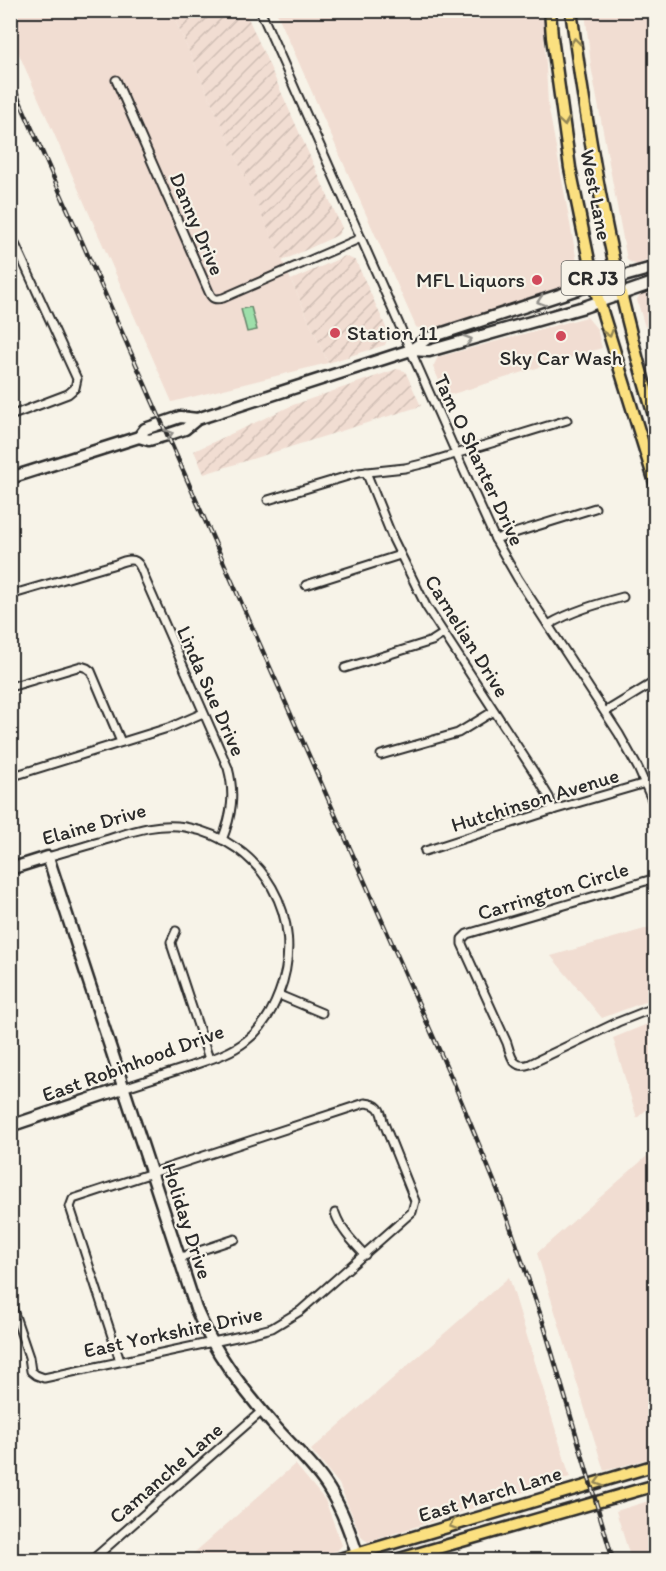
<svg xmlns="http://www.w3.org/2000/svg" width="666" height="1571" font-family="Itim,sans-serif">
<defs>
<pattern id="industrial-furrows" width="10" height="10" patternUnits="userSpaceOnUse" patternTransform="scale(1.5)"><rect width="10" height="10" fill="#f1ddd2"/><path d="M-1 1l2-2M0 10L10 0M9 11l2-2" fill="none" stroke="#cfbeb4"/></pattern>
</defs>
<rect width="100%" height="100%" fill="#f7f3e8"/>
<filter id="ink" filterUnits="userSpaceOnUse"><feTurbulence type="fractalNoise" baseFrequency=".0167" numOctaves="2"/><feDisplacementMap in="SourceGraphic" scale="12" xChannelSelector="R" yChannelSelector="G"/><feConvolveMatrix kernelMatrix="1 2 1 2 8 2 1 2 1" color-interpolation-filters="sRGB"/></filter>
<g filter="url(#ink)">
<g fill="#f1ddd2">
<path d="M10 11H171L328 363 172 402 11 36Z"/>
<path d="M276 11H543L548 104 580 278 577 284 425 331 416 327Z"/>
<path d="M585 11H655V257L636 265 627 260 591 66Z"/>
<path d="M655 286V324L645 327 637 300 641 292Z"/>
<path d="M587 317 597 329 602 348 446 396 433 367 438 357Z"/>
<path d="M655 926V998L602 1018 551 956Z"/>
<path d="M655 1021V1102L637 1118 613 1038Z"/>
<path d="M655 1149V1457L604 1471 537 1253Z"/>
<path d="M509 1277 570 1477 368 1542 362 1538 339 1484 311 1450Z"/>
<path d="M295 1464 325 1500 342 1545 337 1551 304 1560H186Z"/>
<path d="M655 1499V1560H631L616 1511Z"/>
</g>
<g fill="url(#industrial-furrows)">
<path d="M171 11H245L342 228 338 235 282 261Z"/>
<path d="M345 256 356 261 389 334 385 345 328 363 291 280Z"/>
<path d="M397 369 405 371 421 406 204 474 194 451 293 405Z"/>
</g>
<path fill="#9ddfaa" stroke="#64856a" stroke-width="1.5" d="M251 307 257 330 247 332 241 309Z"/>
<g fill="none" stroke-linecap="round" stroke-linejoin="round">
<defs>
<g id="street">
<path d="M260 10 456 453 495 539 518 579 619 734 638 768 656 809"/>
<path d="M116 80 209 292C212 299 215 300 223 298L361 238"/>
<path d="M10 233 77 379 75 388 68 394 10 416"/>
<path d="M366 472 393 539 426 606 534 772 549 797 553 810"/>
<path d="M268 500 358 473 405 468 426 463 567 420"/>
<path d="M495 539 595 508"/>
<path d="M306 585 400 555"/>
<path d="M10 595 116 564C136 555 139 561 145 579L228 768C235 794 232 815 222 840"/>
<path d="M548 625C572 611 597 604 623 597"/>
<path d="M345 668 432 641 443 634"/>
<path d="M10 687 81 666 87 668 91 671 121 742"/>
<path d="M605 712 651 684"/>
<path d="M381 755 458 733 494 711"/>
<path d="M10 777 171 727 203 713"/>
<path d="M425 851 553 810 656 780"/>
<path d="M48 857C67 851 86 846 105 840 131 832 157 822 185 827 263 841 308 919 279 993 272 1012 263 1028 246 1041 230 1054 208 1060 188 1067 166 1074 144 1081 123 1088"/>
<path d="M656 878 467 934 462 939V944L507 1043C511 1056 513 1070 530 1064L618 1022 656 1007"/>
<path d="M176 931 171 942 172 947 209 1059"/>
<path d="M279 995 322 1013"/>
<path d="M10 1028 12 1033"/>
<path d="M335 1213C341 1230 353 1242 365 1255"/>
<path d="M178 1258 235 1239"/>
<path d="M10 1301 29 1357 31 1371 36 1375 44 1378 241 1336 272 1328 300 1311 412 1212 415 1201 383 1121C381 1109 378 1104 365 1103L73 1199 70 1207 120 1361"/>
<path d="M92 1560 262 1411"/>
</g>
<g id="secondary">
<path d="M411 350 429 351 584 307 656 282"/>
<path d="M139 437 149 440 167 435 185 429 197 419"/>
<path d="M10 478 139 437 145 429 180 417 197 419 411 350 428 338 581 288 656 267"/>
<path d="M10 869 48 857 196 1309C214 1352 242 1388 272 1423 290 1445 314 1464 329 1489 343 1511 351 1535 359 1560"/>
<path d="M10 1126 123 1088"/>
</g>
<g id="primary">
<path d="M550 10 552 37 570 168 594 285 656 486"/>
<path d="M571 10C589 149 614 288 656 422"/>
<path d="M336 1560 656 1465"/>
<path d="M396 1560 656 1485"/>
</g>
</defs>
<use href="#street" stroke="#2b2b2b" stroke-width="11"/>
<use href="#secondary" stroke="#2b2b2b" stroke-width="15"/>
<use href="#primary" stroke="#2b2b2b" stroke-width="15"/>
<use href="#street" stroke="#f7f3e8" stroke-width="7"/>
<use href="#secondary" stroke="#f7f3e8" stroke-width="10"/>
<use href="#primary" stroke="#fbe080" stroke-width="10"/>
<defs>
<path id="rail" d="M10 79 455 1086 498 1191 543 1322 613 1560"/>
</defs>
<use href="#rail" stroke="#2b2b2b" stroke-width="4.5"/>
<use href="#rail" stroke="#f7f3e8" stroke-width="2" stroke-dasharray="7" stroke-linecap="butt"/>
</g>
<defs><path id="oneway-chevron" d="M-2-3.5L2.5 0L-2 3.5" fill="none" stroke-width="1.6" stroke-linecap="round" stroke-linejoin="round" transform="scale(1.5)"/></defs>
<g stroke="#938656">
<use href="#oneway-chevron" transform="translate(575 42) rotate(-97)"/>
<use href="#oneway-chevron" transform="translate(564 122) rotate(82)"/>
<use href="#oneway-chevron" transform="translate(609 333) rotate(73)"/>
<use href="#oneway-chevron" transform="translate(599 1482) rotate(164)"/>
<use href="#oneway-chevron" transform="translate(453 1525) rotate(163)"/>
</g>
<g stroke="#918f8a">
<use href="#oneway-chevron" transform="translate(541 301) rotate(162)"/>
<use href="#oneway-chevron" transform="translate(468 340) rotate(-16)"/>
<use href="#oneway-chevron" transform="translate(169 434) rotate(-17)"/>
</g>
</g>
<g fill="#d1495b" stroke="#f7f3e8" stroke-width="2">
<circle cx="537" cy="280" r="6"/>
<circle cx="335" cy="333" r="6"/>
<circle cx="561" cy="336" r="6"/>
</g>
<g text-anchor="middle" stroke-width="4.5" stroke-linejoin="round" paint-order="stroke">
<rect fill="#f7f3e8" stroke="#686764" stroke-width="1.5" x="561.5" y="261" width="63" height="34" rx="4.5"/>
<g font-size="20" font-weight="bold" fill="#2b2b2b">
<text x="593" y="285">CR J3</text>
</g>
<g font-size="21" fill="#2b2b2b" stroke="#f7f3e8">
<text transform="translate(596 195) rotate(79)" y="7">West Lane</text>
<text transform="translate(197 224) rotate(67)" y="7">Danny Drive</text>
<text transform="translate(479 460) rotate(65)" y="7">Tam O Shanter Drive</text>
<text transform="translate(467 636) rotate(58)" y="7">Carnelian Drive</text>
<text transform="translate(211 691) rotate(66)" y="7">Linda Sue Drive</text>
<text transform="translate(535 800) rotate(-17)" y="7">Hutchinson Avenue</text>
<text transform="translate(94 824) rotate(-16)" y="7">Elaine Drive</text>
<text transform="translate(553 891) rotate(-17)" y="7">Carrington Circle</text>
<text transform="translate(133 1063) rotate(-20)" y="7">East Robinhood Drive</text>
<text transform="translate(187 1221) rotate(72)" y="7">Holiday Drive</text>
<text transform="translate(173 1332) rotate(-12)" y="7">East Yorkshire Drive</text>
<text transform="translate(166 1473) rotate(-41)" y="7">Camanche Lane</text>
<text transform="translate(490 1494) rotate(-17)" y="7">East March Lane</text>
</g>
<g font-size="21" fill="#2b2b2b" stroke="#f7f3e8" text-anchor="end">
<text x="525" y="287">MFL Liquors</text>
<text x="347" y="340" text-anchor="start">Station 11</text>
<text x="561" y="365" text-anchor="middle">Sky Car Wash</text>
</g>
</g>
<rect width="666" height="1571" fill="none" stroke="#f7f3e8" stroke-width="36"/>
<rect x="18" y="18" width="630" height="1535" fill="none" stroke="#2b2b2b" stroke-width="2" filter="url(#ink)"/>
</svg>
